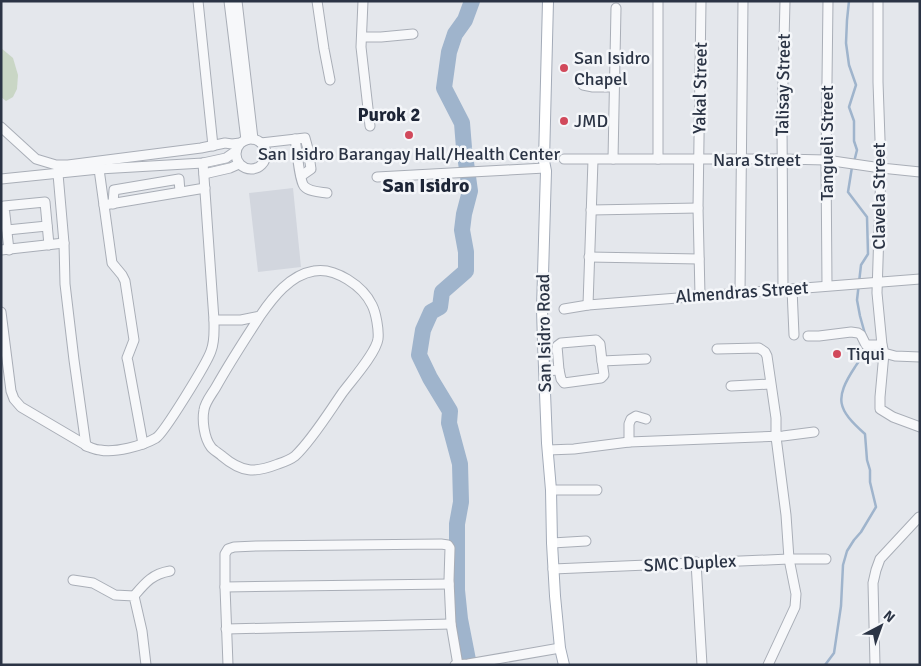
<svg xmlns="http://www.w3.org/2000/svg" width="921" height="666" font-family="Signika,sans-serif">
<rect width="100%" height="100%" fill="#e4e7ec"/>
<path fill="#d2d6de" d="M293 188 301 267 258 272 249 193Z"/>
<path fill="#c9d6c5" d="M1 48 13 58 18 75 17 89 13 97 6 101 1 97Z"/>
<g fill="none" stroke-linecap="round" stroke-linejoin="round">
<g stroke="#9fb4cc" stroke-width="2.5">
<path d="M849 1 847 20 846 43 849 65 856 85 849 107 854 121V141L857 150 854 162"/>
<path d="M852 167 848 192 867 217 868 254 861 265 857 300 860 316 865 334"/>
<path d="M825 665 834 653 841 606 843 565 847 551 854 540 861 532 876 507 870 482V470L867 460 865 434C837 409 834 399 855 367 859 360 865 355 866 347"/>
</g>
<path stroke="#9fb4cc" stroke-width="16" d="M469 665 460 619 457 590V524L461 502 460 464 449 423 450 411 430 378 419 355 423 330 431 312 440 307 442 292 466 271V252L462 230 464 214 470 191 464 148 462 123 444 88 449 52 455 34 465 20 472 1"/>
<defs>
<g id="minor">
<path d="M198 1 213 146"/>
<path d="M229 1 246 140"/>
<path d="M237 1 253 139"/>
<path d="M317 1 324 49 330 80"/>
<path d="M363 1 361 47 370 126"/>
<path d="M658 1V159"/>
<path d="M878 1V82L881 168 877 293 882 345 884 353 895 356 920 357"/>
<path d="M362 37H381L413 34"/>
<path d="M583 85 593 87H614"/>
<path d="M1 127 36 159 56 165H68L201 148 225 143 232 144 240 143"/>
<circle cx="251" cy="154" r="15"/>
<path d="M295 139C297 148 299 180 304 186 309 192 321 192 327 193"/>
<path d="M261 143 305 138 308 149 311 169 301 176"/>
<path d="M564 159H783L826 160 881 168 920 172"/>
<path d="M613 159 616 8"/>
<path d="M99 169 112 263 122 275 125 281 134 340 127 358 128 362 143 444"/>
<path d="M58 174 64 243 65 284 74 360 86 446"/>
<path d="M204 174 230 168 239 164"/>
<path d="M377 177 545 168"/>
<path d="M1 179 99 169 203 163 226 158 236 151"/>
<path d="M113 204 114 190 179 179 180 192"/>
<path d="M104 205 205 188"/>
<path d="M591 210 698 208"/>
<path d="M7 230 47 226"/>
<path d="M1 250 64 243"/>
<path d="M9 250 4 206 45 202 49 245"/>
<path d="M589 257 699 259"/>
<path d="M827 285 826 160 828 1"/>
<path d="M792 289 794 335"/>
<path d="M783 290 782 123 785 1"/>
<path d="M740 293 743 1"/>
<path d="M700 295 698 208 701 1"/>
<path d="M588 305 593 160"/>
<path d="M564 309 588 305 920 279"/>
<path d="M1 312 11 391 14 399 21 407 89 447C92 448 96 450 100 450 115 453 142 446 156 438 164 433 207 363 211 351 215 341 214 331 214 320L203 163"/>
<path d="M214 320H241L260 316C273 297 290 275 314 271 335 267 363 286 372 305 376 313 379 330 378 339 376 353 352 380 343 392 329 412 312 440 295 456 290 460 284 462 278 464 255 473 242 473 222 456 219 453 213 450 211 447 204 438 202 420 204 410 205 402 212 394 216 387 230 362 245 339 260 316"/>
<path d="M808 336H819L851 332 858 333 861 335 866 345H882"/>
<path d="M717 349 759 348 765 352 767 356 776 418V437L786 515 789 559 796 594 795 607 768 665"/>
<path d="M884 353 880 397V409L893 417 920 427"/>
<path d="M559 370 561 379 564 383 601 378 604 375 602 361"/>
<path d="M544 371 559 370 557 346 561 343 596 340 600 344 602 361 646 359"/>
<path d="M731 386 770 384"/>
<path d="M629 442V424L631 419 636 416 646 419"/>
<path d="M548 450 574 449 629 442 783 436 814 432"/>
<path d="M551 490H597"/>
<path d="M552 543 586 541"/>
<path d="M696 562 702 665"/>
<path d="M553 569 789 559H826"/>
<path d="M73 580 93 583 115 595 134 596 142 631 146 665"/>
<path d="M225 587 449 584"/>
<path d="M134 596C145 583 152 574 170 571"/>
<path d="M226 629 451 624"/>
<path d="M228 665 225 587V554L228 549 234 547 256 546 441 544 448 545 450 548 449 580 451 624 458 665"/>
<path d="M455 665 468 664 560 648"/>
<path d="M875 665 873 583 876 570 880 559 919 517"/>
</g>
<path id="major" d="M548 1 544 161 546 171 542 309 543 342 547 443 551 490 552 543 555 596 560 648 564 665"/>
</defs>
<use href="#minor" stroke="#a9aeb7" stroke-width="11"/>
<use href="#major" stroke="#a3abb8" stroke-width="12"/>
<use href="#minor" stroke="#f7f8fa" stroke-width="9"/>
<use href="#major" stroke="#fff" stroke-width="10"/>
</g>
<g fill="#d1495b" stroke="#f4f6f9" stroke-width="2">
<circle cx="564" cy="68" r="5"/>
<circle cx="564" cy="121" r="5"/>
<circle cx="409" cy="135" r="5"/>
<circle cx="837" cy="354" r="5"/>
</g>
<g text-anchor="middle" stroke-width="5" stroke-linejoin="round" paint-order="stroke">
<g font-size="18" fill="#2b3445" stroke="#f4f6f9" text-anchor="start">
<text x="574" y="64">San Isidro<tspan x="574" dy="21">Chapel</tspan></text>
<text x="574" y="127">JMD</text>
<text x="409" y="160" text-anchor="middle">San Isidro Barangay Hall/Health Center</text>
<text x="847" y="360">Tiqui</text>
</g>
<g font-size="18" fill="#2b3445" stroke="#f4f6f9">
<text transform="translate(783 85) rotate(-89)" y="6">Talisay Street</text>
<text transform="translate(700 88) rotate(-89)" y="6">Yakal Street</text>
<text transform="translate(827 143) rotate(-90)" y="6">Tangueli Street</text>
<text x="757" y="166">Nara Street</text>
<text transform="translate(879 196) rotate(-90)" y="6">Clavela Street</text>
<text transform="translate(742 292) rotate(-4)" y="6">Almendras Street</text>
<text transform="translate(544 333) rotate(-91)" y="6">San Isidro Road</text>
<text transform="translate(690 563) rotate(-3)" y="6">SMC Duplex</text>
</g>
<g font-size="19" font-weight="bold" fill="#1d2536" stroke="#f4f6f9">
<text x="389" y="121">Purok 2</text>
</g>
<g font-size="20" font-weight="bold" fill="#1d2536" stroke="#f4f6f9">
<text x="426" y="192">San Isidro</text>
</g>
</g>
<rect width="921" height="666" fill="none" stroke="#2b3445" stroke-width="5"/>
<g transform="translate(881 626) rotate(41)" stroke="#f4f6f9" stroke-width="4" paint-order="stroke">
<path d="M0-4L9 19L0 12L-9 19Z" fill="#2b3445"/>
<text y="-8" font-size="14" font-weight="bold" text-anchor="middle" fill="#2b3445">N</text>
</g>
</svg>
